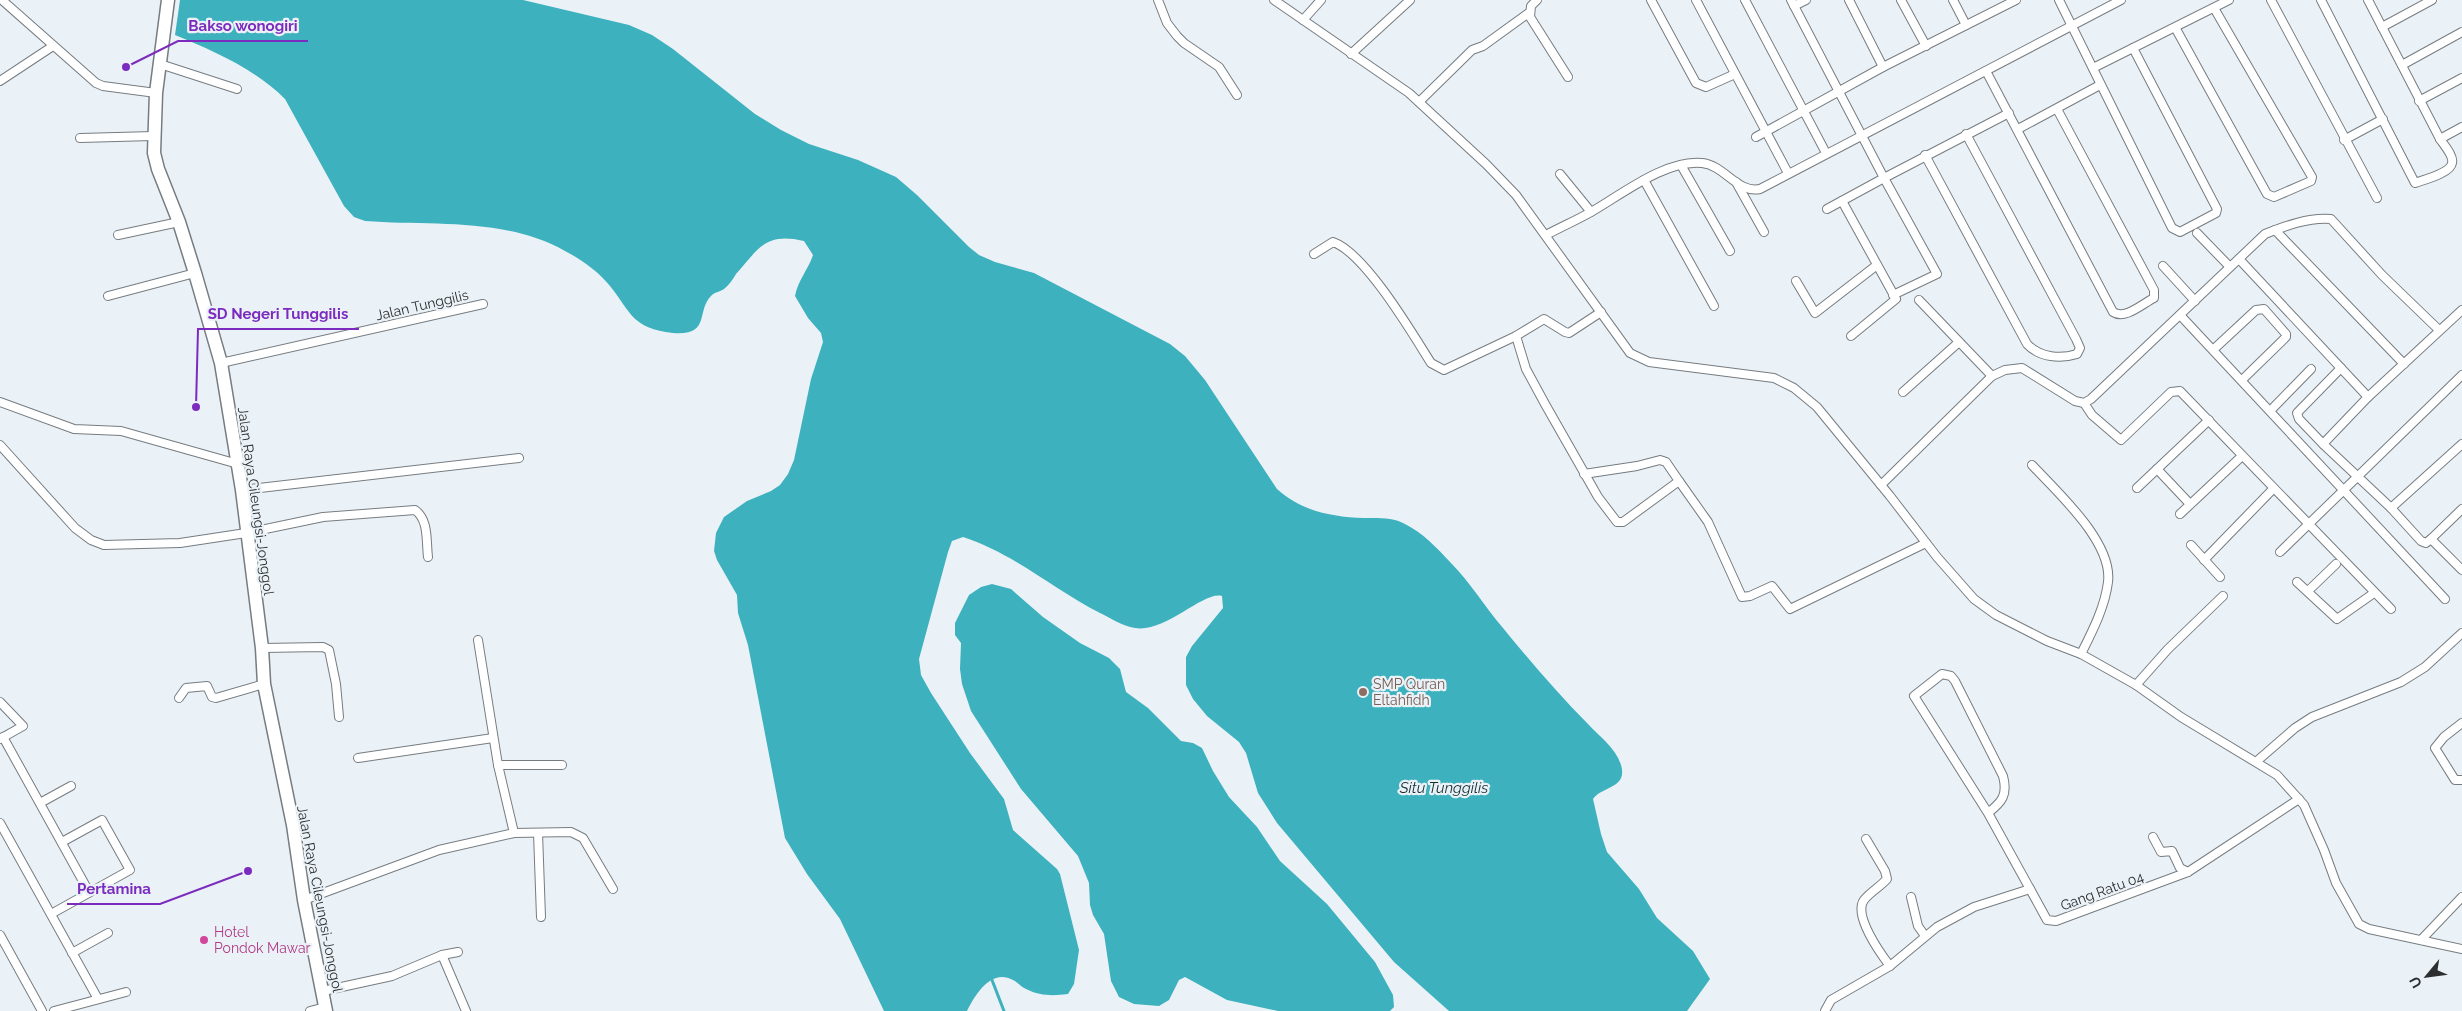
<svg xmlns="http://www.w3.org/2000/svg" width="2462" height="1011" font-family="Raleway,sans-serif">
<rect width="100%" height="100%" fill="#ebf2f7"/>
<g fill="#3db1be">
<path d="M180 0H523L629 25 652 35 673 49 755 114 781 130 809 144 858 160 896 177 917 195 969 247 979 255 995 262 1034 273 1170 344 1185 356 1205 380 1277 489C1301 511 1332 517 1364 518 1378 518 1393 517 1405 524 1423 533 1437 548 1451 563 1470 582 1485 607 1503 628 1530 661 1558 694 1588 724 1599 736 1616 748 1621 765 1628 789 1602 786 1593 799L1601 834 1607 852 1639 889 1657 918 1693 951 1710 979 1687 1011H1449L1394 962 1277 823 1258 793 1246 753 1239 742 1207 716 1193 699 1186 685V657L1192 646 1223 608 1222 596C1203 591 1166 633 1135 628 1122 626 1111 618 1100 613 1053 589 1013 553 963 537L952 541 948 552 919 659 921 675 931 693 970 753 1004 799 1013 830 1057 869 1060 874 1079 950 1074 984 1068 994C1053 996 1040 996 1026 989 1021 987 1018 982 1013 980 991 968 975 995 967 1011H884L840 919 807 874 785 838 748 645 738 613 737 595 717 560 714 551 716 533 724 517 747 501 771 491 780 485 788 474 794 460 811 379 823 342 821 333 808 318 795 296C798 280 808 270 813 255L804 241C766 232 759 248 736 274 733 279 729 285 724 289 720 292 714 292 711 296 696 311 711 336 673 333 632 328 632 314 610 286 599 272 581 259 565 251 505 217 431 226 365 221L354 217 344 206 285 99C255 69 214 51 175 35Z"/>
<path d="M992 584 1011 589 1043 617 1080 643 1109 658 1120 669 1126 692 1148 708 1181 741 1193 743 1202 748 1213 771 1229 797 1257 827 1280 861 1327 904 1375 962 1393 995 1394 1007 1390 1011H1278L1227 1000 1185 977 1179 980 1169 1000 1159 1006 1134 1004 1119 997 1111 981 1104 934 1093 915 1090 905 1089 883 1078 856 1021 789 971 711 962 684 960 669 961 643 955 635V623L969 595 981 587Z"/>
</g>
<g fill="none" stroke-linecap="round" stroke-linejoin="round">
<path stroke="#3db1be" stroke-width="3" d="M992 980 1004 1011"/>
<defs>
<g id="street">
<path d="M2 0 96 83 103 86 156 93"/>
<path d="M1158 0 1167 23 1177 36 1184 43 1219 67 1237 95"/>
<path d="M1274 0 1409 93 1486 164 1516 195 1630 353 1649 362 1774 378 1794 388 1817 407 1890 496 1937 557 1974 599 1996 615 2047 641 2081 654 2136 685 2181 717 2277 775 2304 805 2324 850 2336 883 2359 924 2369 929 2462 949"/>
<path d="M1537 0 1531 6 1530 17 1568 77"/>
<path d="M1651 0 1696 83 1706 87 1735 74"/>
<path d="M1696 0 1788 173"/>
<path d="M1745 0 1826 153"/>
<path d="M1791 0 1884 178 2009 113"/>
<path d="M1849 0 1883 67"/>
<path d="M1901 0 1926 46"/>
<path d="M1953 0 1966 25"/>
<path d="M2059 0 2172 228 2180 232 2216 213 2217 209 2133 48"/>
<path d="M2271 0 2377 198"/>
<path d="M2321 0 2415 183C2423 180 2451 173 2452 163 2454 156 2444 145 2440 139L2368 0"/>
<path d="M1794 6 1806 0"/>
<path d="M1303 20 1321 0"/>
<path d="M2382 27 2432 0"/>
<path d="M2176 29 2267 194 2274 197 2311 181 2312 177 2214 8"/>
<path d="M1351 54 1410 0"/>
<path d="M160 64 237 89"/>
<path d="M2402 65 2462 32"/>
<path d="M2093 68 2229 0"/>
<path d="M1986 71 2113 312C2125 320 2142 304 2154 298V290L2057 109"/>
<path d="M0 81 53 46"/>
<path d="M2419 101 2462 78"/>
<path d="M1419 102 1472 50 1483 46 1530 12"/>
<path d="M2018 129 2100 85"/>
<path d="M1756 137 1883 67 2016 0"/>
<path d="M80 138 153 136"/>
<path d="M2440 139 2462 127"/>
<path d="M2344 140 2383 119"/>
<path d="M1925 155 2027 344C2040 358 2061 359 2077 354L2080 348 2076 339 1966 134"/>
<path d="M1681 165 1730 251"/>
<path d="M1560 174 1591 212"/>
<path d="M1644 180 1714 306"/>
<path d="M1736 182 1764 232"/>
<path d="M1842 201 1896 299 1851 336"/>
<path d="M1827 209 1884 178 1937 274 1893 295"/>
<path d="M2275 230 2404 364"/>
<path d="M2197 233 2230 267"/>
<path d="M118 235 179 222"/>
<path d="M1546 235C1561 227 1577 220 1591 212 1621 195 1666 159 1702 163 1724 165 1738 194 1760 189L2121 0"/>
<path d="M1314 254 1333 242C1365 253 1412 333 1431 363L1444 370 1516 336"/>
<path d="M2239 259 2368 397"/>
<path d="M2163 266 2195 301"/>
<path d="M1796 281 1815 313 1877 265"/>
<path d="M108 296 195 273"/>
<path d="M1919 300 1992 376"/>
<path d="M2462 310 2368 397 2323 444 2391 508 2421 541 2426 543 2431 539 2462 570"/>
<path d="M1601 312 1569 333 1565 332 1544 319 1516 336 1526 369 1545 404 1598 497 1617 522H1623L1679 481 1708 522 1742 597 1750 596 1772 586 1790 609 1926 543"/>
<path d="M2180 315 2445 599"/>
<path d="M2214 349 2256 310 2264 309 2286 334V337L2242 380"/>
<path d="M221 363 483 304"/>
<path d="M1903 392 1959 342"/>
<path d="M0 402 74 429 121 431 238 464"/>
<path d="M2084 403 2092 415 2121 440 2171 392 2180 391 2391 609"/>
<path d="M2271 410 2311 369"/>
<path d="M2323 444 2299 419 2297 413 2341 368"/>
<path d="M0 445 75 528 91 540 104 545 180 543 246 533 323 517 415 510C429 520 426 541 428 557"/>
<path d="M2032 465C2057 492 2113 542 2108 582 2105 607 2092 632 2081 654"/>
<path d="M2157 469 2190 504"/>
<path d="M1584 474 1637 466 1660 460 1666 462 1679 481"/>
<path d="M1881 485 1992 376 2005 370 2022 368 2075 401 2084 403 2091 399 2265 234C2285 226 2309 217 2331 219L2382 275 2439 330"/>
<path d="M2137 488 2209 420"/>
<path d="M242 490 519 458"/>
<path d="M2391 508 2462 444"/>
<path d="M2180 514 2242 456"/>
<path d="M2431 539 2462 509"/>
<path d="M2191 545 2220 577"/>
<path d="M2280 552 2462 375"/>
<path d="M2204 560 2273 489"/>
<path d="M2297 582 2337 619 2374 593"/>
<path d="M2308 591 2336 564"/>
<path d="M478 640 498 765 514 833 571 832 583 838 613 889"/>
<path d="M262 648 323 647 329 650 336 684 339 717"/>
<path d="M2136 685 2168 649 2223 596"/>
<path d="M179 698 186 688 207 686 212 697 216 698 264 684"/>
<path d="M0 702 23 726 0 739"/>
<path d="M2462 723 2444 737 2435 748 2455 780H2462"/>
<path d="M3 737 89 892"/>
<path d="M358 758 493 738"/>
<path d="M2257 761 2295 728 2312 717 2401 682 2425 667 2462 633"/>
<path d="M498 765H562"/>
<path d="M40 803 71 786"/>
<path d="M1988 813C2002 802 2008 795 2003 776L1955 681 1951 676 1942 674 1914 696 1988 813 2030 889"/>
<path d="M0 823 98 999"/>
<path d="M538 833 541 917"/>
<path d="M2153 837 2161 852 2172 851 2180 868 2188 872"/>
<path d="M1866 839 1885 871 1887 879C1880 887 1870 892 1864 900 1853 915 1880 953 1890 966"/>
<path d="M1911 897 1918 926 1925 936"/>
<path d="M304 900 439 850 514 833"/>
<path d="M51 914 130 870 102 820 62 842"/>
<path d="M0 935 42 1011"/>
<path d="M2421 940 2462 897"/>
<path d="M72 953 108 933"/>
<path d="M442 955 466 1011"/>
<path d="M323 991 392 976 442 955 458 952"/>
<path d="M54 1011 126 992"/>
<path d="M310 1011 325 1007"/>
<path d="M1825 1011 1831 1000 1890 966 1937 927 1974 907 2030 889 2047 920 2056 921 2188 872 2299 799"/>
</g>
<path id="primary" d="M168 0 156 93 154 153 158 169 179 222 195 273 221 363 242 490 262 648 264 684 293 825 304 900 326 1011"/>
</defs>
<use href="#street" stroke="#767c80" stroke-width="10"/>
<use href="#primary" stroke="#767c80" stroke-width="15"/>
<use href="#street" stroke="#fff" stroke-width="8"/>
<use href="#primary" stroke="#fff" stroke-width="12"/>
</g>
<circle fill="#8d6e63" stroke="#ebf2f7" stroke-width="2" cx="1363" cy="692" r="5"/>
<circle fill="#d1479c" stroke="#ebf2f7" stroke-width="2" cx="204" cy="940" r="5"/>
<g text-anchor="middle" stroke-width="4.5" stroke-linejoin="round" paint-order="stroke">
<g font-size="14" fill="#2c2e30" stroke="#ebf2f7">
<text transform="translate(422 305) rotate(-13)" y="5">Jalan Tunggilis</text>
<text transform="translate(256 501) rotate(82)" y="5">Jalan Raya Cileungsi-Jonggol</text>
<text transform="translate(2102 891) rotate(-20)" y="5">Gang Ratu 04</text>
<text transform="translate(320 899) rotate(79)" y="5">Jalan Raya Cileungsi-Jonggol</text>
</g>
<g font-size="14" fill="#785e54" stroke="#ebf2f7" text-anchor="start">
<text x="1373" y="689">SMP Quran<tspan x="1373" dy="16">Eltahfidh</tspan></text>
</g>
<g font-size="14" fill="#b23c85" stroke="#ebf2f7" text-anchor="start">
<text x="214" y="937">Hotel<tspan x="214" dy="16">Pondok Mawar</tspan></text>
</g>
<g font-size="15" font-style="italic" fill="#152e31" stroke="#ebf2f7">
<text x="1444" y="793">Situ Tunggilis</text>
</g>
</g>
<path fill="none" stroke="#7b2cbf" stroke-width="2" d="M126 67L178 41H308M196 407L198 329H359M248 871L160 904H67"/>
<g fill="#7b2cbf" stroke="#ebf2f7" stroke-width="2">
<circle cx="126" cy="67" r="5"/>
<circle cx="196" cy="407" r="5"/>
<circle cx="248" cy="871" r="5"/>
</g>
<g font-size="15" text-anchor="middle" font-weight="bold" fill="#7b2cbf" stroke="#ebf2f7" stroke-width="4.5" stroke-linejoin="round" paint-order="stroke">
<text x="243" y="31">Bakso wonogiri</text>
<text x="278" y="319">SD Negeri Tunggilis</text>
<text x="114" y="894">Pertamina</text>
</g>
<g transform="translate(2427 976) rotate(241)" stroke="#ebf2f7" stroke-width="4" paint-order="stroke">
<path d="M0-4L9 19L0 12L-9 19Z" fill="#2c2e30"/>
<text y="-8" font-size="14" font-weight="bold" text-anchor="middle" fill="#2c2e30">U</text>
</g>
</svg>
